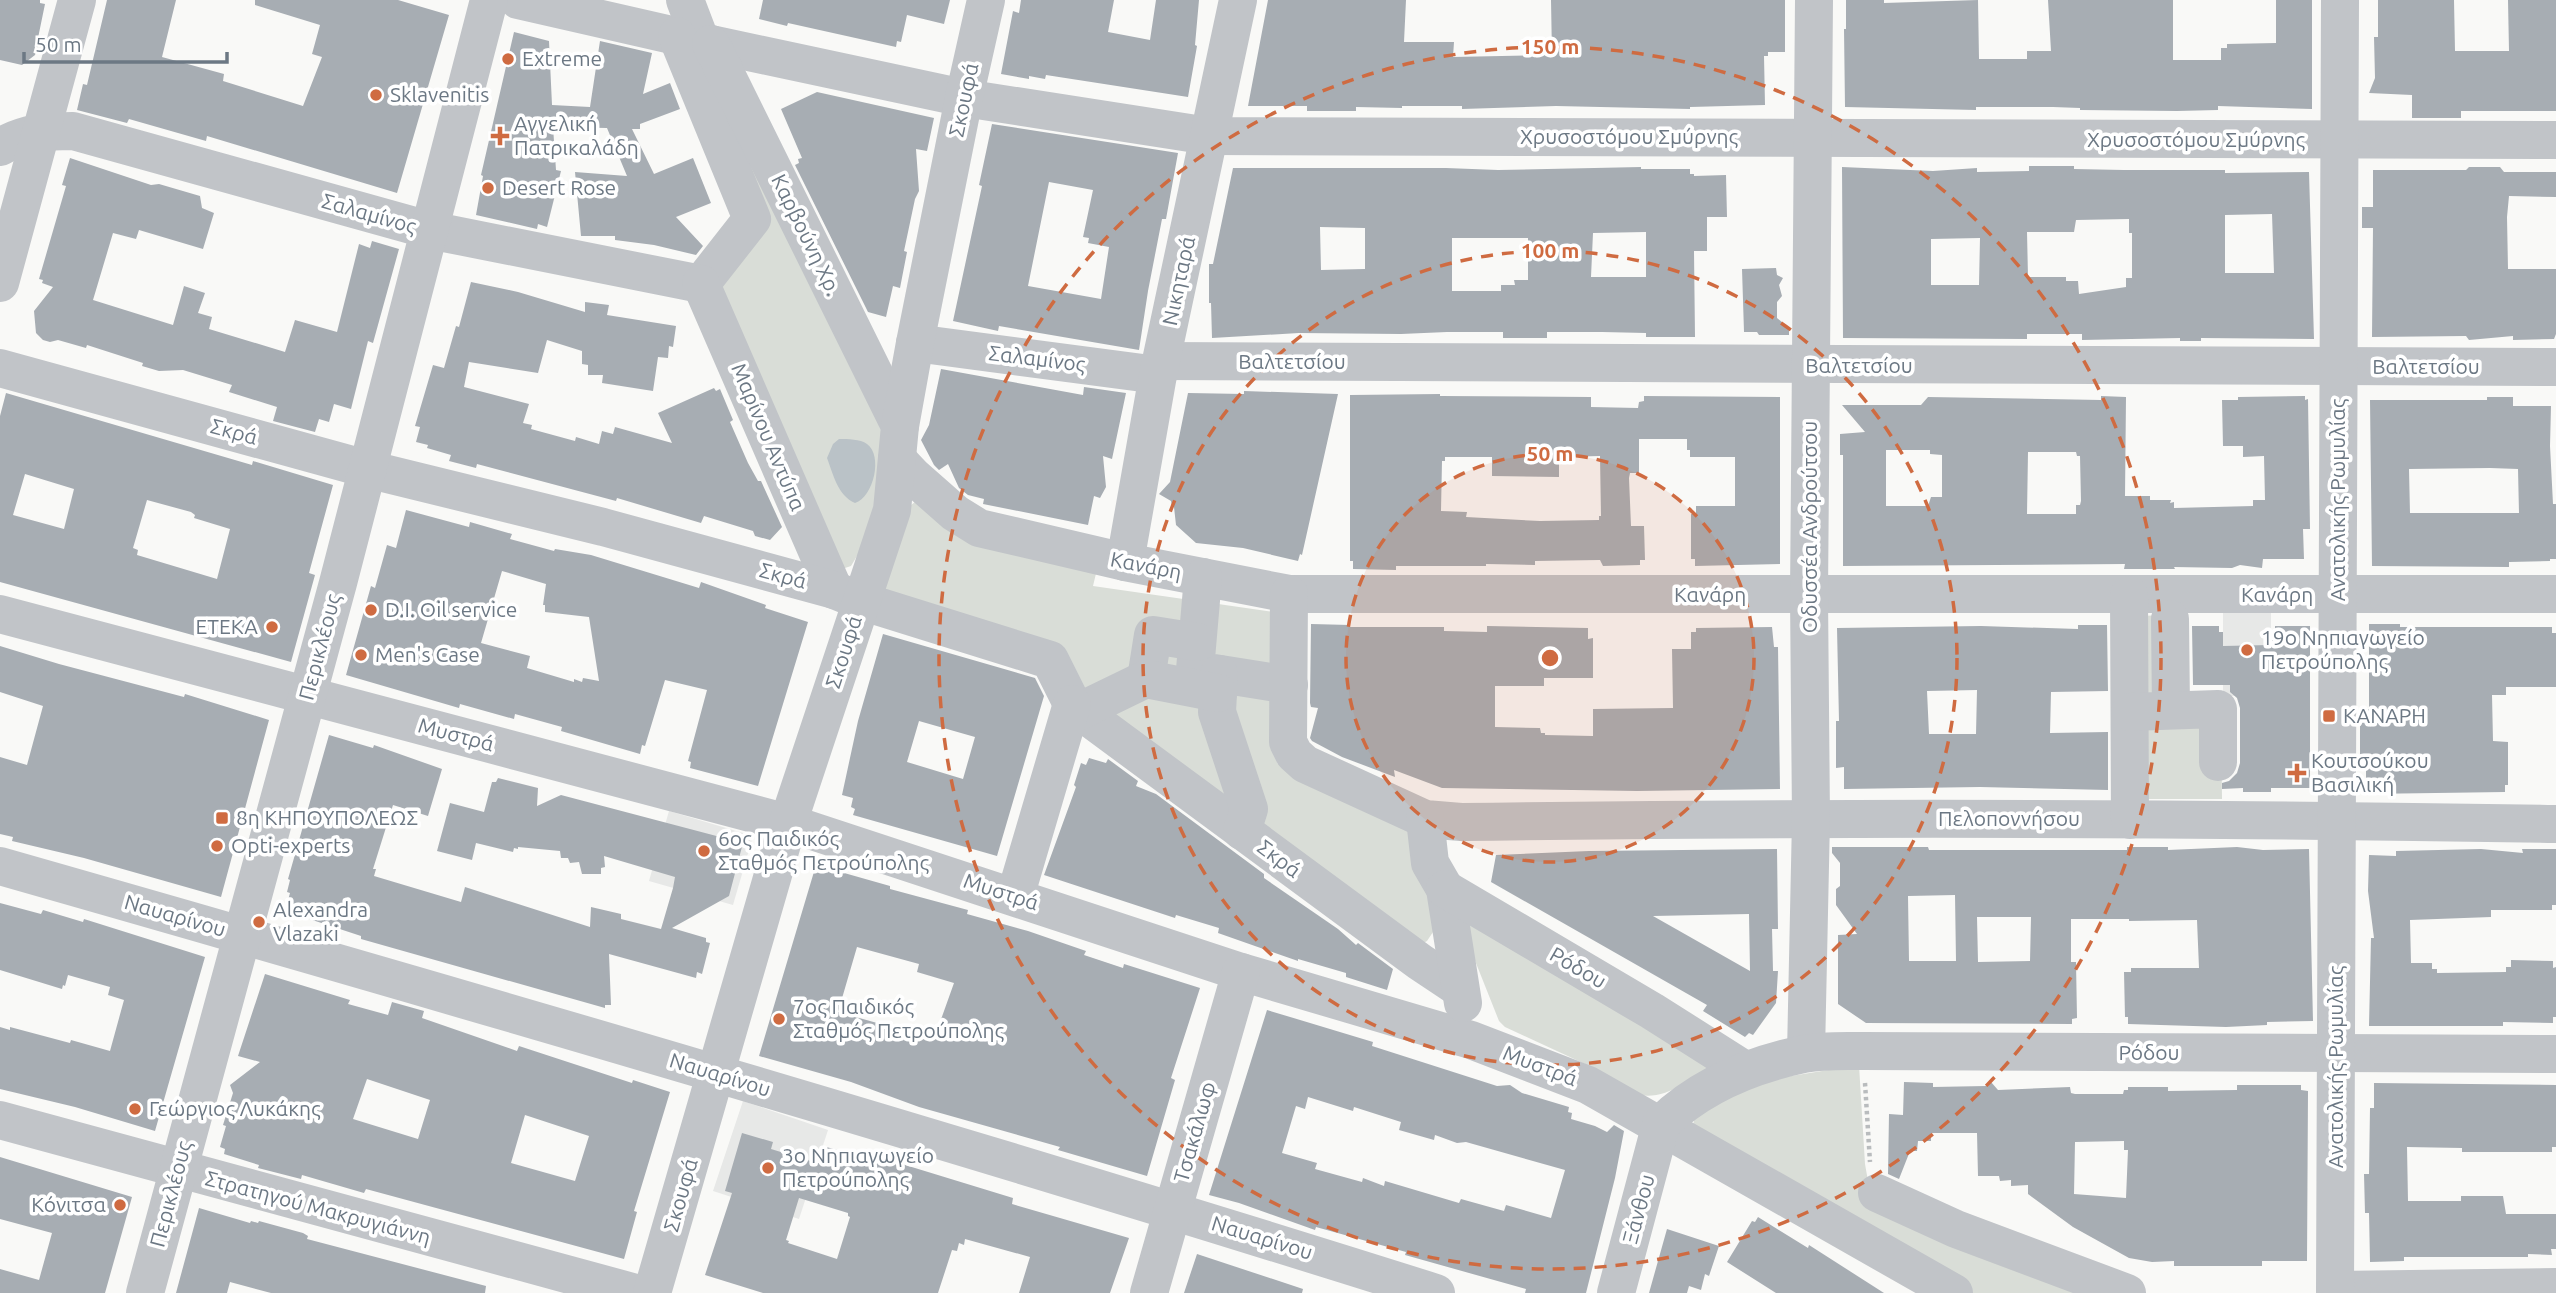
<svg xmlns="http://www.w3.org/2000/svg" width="2556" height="1293" font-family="Ubuntu,sans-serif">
<rect width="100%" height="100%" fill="#f9f9f7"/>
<g fill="#e7e8e7">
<rect x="2223" y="612" width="48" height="84"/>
<path d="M669 811 753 836 733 905 649 881Z"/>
<path d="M743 1101 828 1130 799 1219 713 1191Z"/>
</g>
<g fill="#d9ddd7">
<path d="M720 84 865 380 882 434 875 515 863 546 851 566 836 571 716 277 762 219Z"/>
<path d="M915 502 1099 561 1093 586 1281 613 1277 763 1420 827 1437 926 1427 941 1418 946 1097 713 1055 651 876 597 907 508Z"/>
<path d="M2173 615 2174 706H2221L2222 799H2135L2134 616Z"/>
<path d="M1469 921 1714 1067C1692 1078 1666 1100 1640 1095L1585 1064 1505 1027 1499 1021 1468 943Z"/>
<path d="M1859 1065 1865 1164 1871 1198 2101 1293H1966L1693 1126 1695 1115 1718 1098 1785 1077Z"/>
</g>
<path fill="#bac2c7" d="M839 439C848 439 860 439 867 444 883 455 874 497 855 503 838 496 833 474 827 458L833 444Z"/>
<g fill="#a7adb3" fill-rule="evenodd">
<path d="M0 0H40V3L45 4 38 38 39 42 35 55 22 65 0 60Z"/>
<path d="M107 0H176L162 57 224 74 223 81 303 106 322 57 312 54 320 25 255 5V0H398L449 15 397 193 207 136 206 141 129 119 127 123 77 110 83 84 87 85Z"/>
<path d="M763 0H950L944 24 907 15 901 42 897 41 896 47 788 23 787 26 759 19Z"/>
<path d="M1021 0H1114L1108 32 1150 40 1156 0H1199L1195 45 1197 46 1188 97 1046 75 1045 79 1029 76V79L1001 74 1013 11 1019 13Z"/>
<path d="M1268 0H1406L1404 42H1454L1453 57 1552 55 1551 0H1785V52H1768V56H1764L1765 105 1690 107V109L1556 106 1462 109V106H1402V108L1356 107V111H1307V106H1248Z"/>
<path d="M1846 0H1884V3L1978 0 1979 59H2027V51H2051L2048 0H2173V60H2221V48H2227V44L2276 43V0H2312V109L2218 106V110L2177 111 2080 110V108L2053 107H1976V110L1845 107 1844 29H1846Z"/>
<path d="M2378 0H2454L2455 51H2509L2508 0H2556V111H2461V118H2412V95L2369 93 2375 78 2374 37H2378Z"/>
<path d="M514 32 549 41 552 105 590 107 600 41 652 53 643 94 670 83 680 109 640 124V129H632L654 174 693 158 711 203 676 217 703 246 696 255 654 245 615 240V236H581L575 172 627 176 607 128 553 127 556 170 561 171 547 227 538 224 537 229 476 215 483 176 481 175Z"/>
<path d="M817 92 934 118 927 151 916 149 919 191 915 199 904 251 907 252 900 288 893 286 886 317 868 312 795 165 799 163 798 159 802 158 781 109Z"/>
<path d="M992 124 1178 153 1166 219H1162L1148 291 1139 350 999 326 998 331 953 321 982 186 979 185ZM1049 182 1093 190 1083 237 1089 238 1088 243 1109 247 1101 299 1028 286Z"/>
<path d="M70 158 151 185 159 184 200 196 202 208 214 213 203 249 139 230 136 239 113 233 93 300 173 325 184 286 205 293 198 313 212 317 209 329 285 352 295 320 337 332 359 244 370 248 372 241 399 249 373 343 368 341 351 409 334 404 329 422 319 419 315 432 273 421 277 407 229 392 232 385 183 370 159 371 142 366 143 363 87 345 86 348 58 340 50 342 43 340 36 333 34 311 53 287 42 283 43 280 39 279 66 186 62 185Z"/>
<path d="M2029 166H2074V169L2124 170H2225V173L2309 172 2314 339 2201 338V341H2180V338L2082 340V334H2027V339L1843 338 1842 167 1933 171 1977 168V172L2029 171ZM2272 214 2274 273H2225V215ZM2129 219V233H2132V278H2126V287L2079 294 2078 281H2066V277H2028L2027 232H2074L2076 220ZM1980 238 1979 285H1931V239Z"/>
<path d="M1641 167V169H1690V174H1694V176L1726 175 1727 217H1707V251H1694L1695 337H1646V333L1602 332H1547V338H1503V332H1447L1401 334 1299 333 1212 338 1211 303H1209V264H1213L1233 168H1446L1498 170ZM1320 227 1365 228V269L1321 270ZM1646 232V277H1591L1593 233ZM1452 238H1528V280H1514L1515 285H1501V291H1452Z"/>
<path d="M2469 167H2500L2504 172H2556V197L2509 196 2507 217 2508 269H2556V334L2554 339 2513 340V336L2469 340 2466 336 2372 337 2373 228H2362V207H2373V170H2466Z"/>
<path d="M1776 268 1777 275 1783 278 1779 285 1782 296 1777 302V318L1789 328V335H1759L1757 332H1744L1742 269Z"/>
<path d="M471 282 518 292 585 312V302L609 305 607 315 676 326 673 347 669 346 668 358 658 357 653 391 602 383 603 375H588V365L582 364V351L547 340 538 373 469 362 464 387 529 404 523 423 532 425 531 429 575 441 576 437 599 444 602 431 613 434 615 427 672 443 658 413 714 388 716 391 720 389 733 420 730 422 748 463 758 481H761L782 527 770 540 755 536 753 531 704 516 701 523 617 498 616 501 477 464 476 468 449 461 451 455 427 448 428 445 416 442 420 427 415 426 433 365 444 368 456 326 459 327Z"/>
<path d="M941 369 1083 395 1084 387 1126 393 1112 459 1103 456 1106 487 1100 498 1094 496 1088 525 983 504 984 499 968 495 959 488 948 464 939 470 934 465 921 440 929 425Z"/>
<path d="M1244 391 1338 394 1302 555 1300 554 1298 561 1243 548 1196 543 1176 525 1174 507H1172L1171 501 1159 494 1170 482 1188 393 1244 394Z"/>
<path d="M6 393 252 465 253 461 333 485 309 573 315 575 291 662 0 582V416ZM25 474 74 489 64 529 13 515ZM147 500 191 512 195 515 194 518 230 529 217 579 137 555 138 550 133 548Z"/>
<path d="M1440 394V396L1591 397V407L1638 408 1639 402 1644 401V396L1780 397V564L1695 566V559H1691V514H1696V506H1735V457H1690V450H1687V439H1639V473H1630L1629 478 1631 526H1644L1645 560H1640V565L1603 566 1600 560 1535 561V565L1486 564V566H1396V570L1353 569V561H1350V395ZM1600 456 1601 516H1599V520L1540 521 1466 517 1467 512 1441 511 1442 461H1445V457H1492V476L1559 477V457Z"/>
<path d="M2101 396 2126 397 2125 496H2150V500H2171L2170 503 2174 502V508L2253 506V500H2265L2264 456 2243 457V446H2223L2222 400H2238V397L2305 396V400L2308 399 2310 529H2303L2304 559H2263L2262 568 2240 565 2232 568 2174 567 2175 569H2124L2125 564 1843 566V455H1840V434L1865 432 1842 405H1921L1928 397 2101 400ZM1886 450H1930V454L1942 455V497H1931L1928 506H1886ZM2028 452H2076L2077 456H2080L2081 501 2080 505H2076V514H2027Z"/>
<path d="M2487 397H2513V406H2551L2550 446 2553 504H2556V559H2550V561L2509 562V567L2372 566 2370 400H2487ZM2490 468 2518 469 2519 513H2410L2409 469Z"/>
<path d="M406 510 469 527 470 522 512 534 510 539 554 551 555 549 591 555 699 588 701 582 766 605 765 608 808 622 758 786 690 768 691 762 688 761 707 690 665 680 645 746 642 745 640 754 561 731 562 727 515 714 514 719 460 704 459 708 346 675 371 586 375 588 387 545 396 548ZM502 571 546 584 543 605H545V612L589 617 599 681 583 678 582 682 574 679V682L527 668 530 656 481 643Z"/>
<path d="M1311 624 1350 625V627H1444V631L1487 632V626L1588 628V639L1593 638V678H1544V686H1495V727L1540 728 1541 733H1545V735L1593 736V709L1673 708 1672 649H1691V632H1696V628L1772 627 1774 647H1778L1780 789 1637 791 1442 788 1394 770 1395 777 1342 757 1312 741 1310 738 1318 708 1311 707 1310 703Z"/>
<path d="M2369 624H2400V627H2552V633H2556V687H2506V695H2492L2493 741 2508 742V785H2505V792L2366 794V766H2360V709H2369Z"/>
<path d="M2078 625H2107L2108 691 2051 692 2050 733 2108 732V790L1980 787 1844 789V767L1836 768V721H1839L1837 628 1981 626 2078 629ZM1977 690 1976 734H1929L1927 691Z"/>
<path d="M2192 626H2219V632H2223V646L2270 645 2271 631H2275V626H2310V788H2271V792H2243V788L2222 789V783L2229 781 2237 773 2240 763V708L2237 698 2230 692V685H2193Z"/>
<path d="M883 634 1035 678 1044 696 997 856 853 815 855 809 851 807 853 798 842 795 858 721ZM919 721 975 737 963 779 907 762Z"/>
<path d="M0 646 59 664 184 697 185 694 269 720 221 897 84 858 12 841 13 837 0 834V757L27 765 43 706 0 692Z"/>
<path d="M329 735 373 748 374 745 442 769 428 816 393 805 373 869H376L374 876 461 902 465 887 590 927 591 907 621 914V919L661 929 673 888 675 877 604 856 605 867 601 868V874H582L579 862 570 863 568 858H561L560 851 518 847V849L514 848 513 852 476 843 472 860 437 851 450 803 484 812 492 782H496L498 778 538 788 537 806 561 795 743 843 729 896 672 928 706 938V942L710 943 702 974 697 972 696 978 609 954 611 1005H605V1008L361 939V936L285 911 290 893 287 892 290 880 288 879Z"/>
<path d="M1089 758 1106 763 1108 759 1138 781 1136 786 1156 794 1264 874V878L1338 929 1356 945 1358 943 1393 969 1387 990 1346 977V973L1298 959V961L1218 933 1219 928 1176 915 1175 918 1044 875 1076 787 1074 785 1081 763 1086 765Z"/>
<path d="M1832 847H1928L1929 850H2127V847H2168V850L2237 847 2263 850 2309 849 2313 1021 2267 1022V1025L2226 1027 2128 1024V1017H2125L2124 972H2131V968H2199L2197 920 2129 921V919H2071V962H2076L2077 1018 2072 1019V1024L1866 1023 1838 1004V935L1857 934 1836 905V889L1840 886V863L1832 853ZM1955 895 1956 961H1909L1908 896ZM1977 917H2031L2030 961 1978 962Z"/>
<path d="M1777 849 1778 929H1772L1773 971H1778L1776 1003 1753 1035 1749 1033 1745 1037 1703 1011 1707 1005 1491 882 1496 855 1589 851ZM1749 914 1750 971 1653 916Z"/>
<path d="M2481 849 2523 853 2522 849H2556V905H2552V910H2491V917L2410 920 2411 963H2432V969H2437V973L2506 972V967H2511V960L2553 961V968L2556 967V1017H2553V1023L2503 1022V1026H2369L2371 938H2374L2368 891 2369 855 2396 856V851Z"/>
<path d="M816 865 890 886V889L968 910 967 914 1028 931 1086 951 1084 955 1123 968 1124 964 1200 988 1171 1078 1175 1080 1147 1176 1058 1150 1060 1147 919 1107 851 1082 759 1056ZM857 947 919 964 917 972 954 983 934 1039 838 1012Z"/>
<path d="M0 903 41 914 43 910 83 922 84 919 205 957 155 1131 75 1107 0 1089V1027L10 1030V1027L70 1043 71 1040 110 1051 124 1000 108 995 110 987 68 975 65 986 63 985 62 989 0 970Z"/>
<path d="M265 974 350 1000 348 1004 388 1015 392 1002 424 1011 422 1018 517 1051 519 1046 632 1083 633 1080 670 1092 634 1211 637 1212 624 1259 366 1189 364 1193 302 1175 301 1179 258 1168 259 1165 224 1154 225 1149 220 1147 226 1126 223 1125 233 1093 230 1085 260 1062 238 1056ZM367 1079 430 1100 418 1139 353 1119ZM525 1115 589 1136 575 1181 511 1163Z"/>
<path d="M1267 1010 1373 1042 1372 1046 1497 1086 1510 1085 1522 1093 1569 1107 1568 1112 1572 1113 1571 1119 1595 1126 1607 1132 1614 1125 1624 1131 1615 1178 1586 1293H1525L1526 1289 1405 1255 1406 1252 1316 1227 1315 1230 1239 1203 1209 1195ZM1308 1097 1353 1111 1354 1107 1401 1122 1399 1130 1434 1140 1435 1135 1457 1143 1466 1142 1565 1170 1551 1218 1506 1205 1504 1211 1461 1199 1459 1203 1385 1181 1384 1186 1363 1178 1362 1182 1315 1169 1317 1163 1282 1153 1296 1106 1305 1109Z"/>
<path d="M1904 1082 1933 1083V1087L1986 1086 1991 1082 1998 1090 2070 1087 2071 1093 2075 1094H2123L2124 1090H2128V1087H2168V1091L2237 1090V1085H2301V1090L2308 1091 2307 1261H2262V1266H2174V1261L2152 1262 2129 1258 2073 1227 2028 1194V1185L2011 1186V1180L2000 1181 1999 1176H1978L1977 1133H1931V1141H1918L1917 1151H1910L1899 1179 1888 1174 1889 1114 1903 1115ZM2124 1141V1150H2128L2126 1198 2074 1194 2075 1142Z"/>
<path d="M2374 1083 2556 1085V1147H2552V1152H2462V1148L2407 1147 2408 1201H2461V1196H2503L2506 1214H2556V1249H2551L2552 1255 2528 1254V1257H2404V1261L2370 1262 2369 1213H2365L2364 1174H2369L2370 1108H2374Z"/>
<path d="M742 1133 773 1142 771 1149 817 1163 823 1146 861 1157V1155L866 1156V1153L1013 1198 1012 1204 1129 1238 1110 1293H1019L1030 1257 965 1239 964 1245 959 1243 957 1251 952 1250 938 1293H763L705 1275 732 1193 725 1191ZM799 1198 848 1213V1216L850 1217 837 1259 788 1243 789 1241 786 1240Z"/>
<path d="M0 1157 132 1197 105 1293H0V1269L39 1280 52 1233 0 1219Z"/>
<path d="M199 1208 250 1223 251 1221 258 1223 259 1221 303 1233 308 1236 307 1239 486 1286 485 1293H271L230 1282 227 1293H176Z"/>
<path d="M1758 1217 1808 1248 1809 1245 1884 1293H1776L1727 1262 1752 1221 1755 1222Z"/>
<path d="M1667 1229 1719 1246 1709 1276 1705 1274 1701 1290 1689 1286 1687 1293H1649Z"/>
<path d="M1197 1254 1303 1289 1302 1293H1184Z"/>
</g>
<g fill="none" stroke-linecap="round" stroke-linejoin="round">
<path stroke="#b9bcbe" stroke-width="4.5" stroke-dasharray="3.5 3.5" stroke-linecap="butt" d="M1865 1083 1870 1162"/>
<g stroke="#c1c4c8" stroke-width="38">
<path d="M518 0 711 44 964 98 1209 136 2556 140"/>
<path d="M685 0 701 42"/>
<path d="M677 36 752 219 701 284"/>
<path d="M711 44 900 426"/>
<path d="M0 147C24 133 46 131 73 131L429 230 701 284"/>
<path d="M0 283 77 0"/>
<path d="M701 284 834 590"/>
<path d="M915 343 1158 375"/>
<path d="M1162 361 2556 367"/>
<path d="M0 368 367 469 603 527 834 590 861 601 1050 660 1072 704 1080 711 1420 962 1459 988"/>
<path d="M897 459 913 476 955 513 979 528 1125 562 1289 594H2556"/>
<path d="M1125 562 1158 375 1238 0"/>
<path d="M1203 577 1195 670 1289 685"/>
<path d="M1289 594 1288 742 1294 754 1305 764 1425 819 1461 822C1826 817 2191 818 2556 824"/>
<path d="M2129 595 2130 820"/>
<path d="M0 614 788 823 1241 972 1471 1040 1588 1085 1954 1293"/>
<path d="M2170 619 2171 710"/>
<path d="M1219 674 1217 712 1249 809 1242 831"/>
<path d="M1146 679 1153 635 1197 642"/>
<path d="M1080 711 1146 679 1218 693"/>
<path d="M2130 712 2218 709V762"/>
<path d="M1425 819 1430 863 1445 889 1463 1003"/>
<path d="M0 866C480 1003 960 1143 1436 1293"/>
<path d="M1445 889 1652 1011 1745 1070"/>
<path d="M1015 897 1072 704"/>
<path d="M1806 1053 1811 819 1809 595 1814 0"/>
<path d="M0 1120 636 1293"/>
<path d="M1877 1193 1956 1229 2127 1293"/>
<path d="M2335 1290 2556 1287"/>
<path d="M145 1293 338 583 489 0"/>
<path d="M652 1293 788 823 892 510 900 426 915 343 964 98 986 0"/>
<path d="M1149 1293 1241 972"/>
<path d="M1616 1293 1661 1124C1700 1086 1751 1065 1804 1054 1823 1050 1844 1051 1863 1051L2556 1054"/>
<path d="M2335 1293 2340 0"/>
</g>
</g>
<circle cx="1550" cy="658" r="204" fill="#cf6b41" fill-opacity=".12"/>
<g fill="none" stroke="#cf6b41" stroke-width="3.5" stroke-dasharray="12 9">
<circle cx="1550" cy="658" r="204"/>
<circle cx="1550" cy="658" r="407"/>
<circle cx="1550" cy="658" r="611"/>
</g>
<g fill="#cf6b41" stroke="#fff" stroke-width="2.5">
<circle cx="508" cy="59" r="7"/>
<circle cx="376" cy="95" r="7"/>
<path d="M496.5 125.5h7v7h7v7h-7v7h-7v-7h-7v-7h7z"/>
<circle cx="488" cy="188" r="7"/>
<circle cx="371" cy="610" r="7"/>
<circle cx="272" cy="627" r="7"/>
<circle cx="2247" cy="650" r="7"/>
<circle cx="361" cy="655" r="7"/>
<rect x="2322" y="709" width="14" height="14" rx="3.5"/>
<path d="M2293.5 762.5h7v7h7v7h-7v7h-7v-7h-7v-7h7z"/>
<rect x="215" y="811" width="14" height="14" rx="3.5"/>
<circle cx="217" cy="846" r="7"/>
<circle cx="704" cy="851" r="7"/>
<circle cx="259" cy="922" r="7"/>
<circle cx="779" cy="1019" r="7"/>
<circle cx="135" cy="1109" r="7"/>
<circle cx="768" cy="1168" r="7"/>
<circle cx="120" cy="1205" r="7"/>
</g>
<g text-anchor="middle" stroke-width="7" stroke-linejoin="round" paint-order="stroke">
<g font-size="21" fill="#6c7884" stroke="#fff" text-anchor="start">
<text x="522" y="66">Extreme</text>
<text x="390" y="102">Sklavenitis</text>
<text x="514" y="131">Αγγελική<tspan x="514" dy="24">Πατρικαλάδη</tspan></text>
<text x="502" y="195">Desert Rose</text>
<text x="385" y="617">D.I. Oil service</text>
<text x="258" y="634" text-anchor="end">ΕΤΕΚΑ</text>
<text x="2261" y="645">19ο Νηπιαγωγείο<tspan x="2261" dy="24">Πετρούπολης</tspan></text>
<text x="375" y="662">Men's Case</text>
<text x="2343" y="723">ΚΑΝΑΡΗ</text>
<text x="2311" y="768">Κουτσούκου<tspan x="2311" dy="24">Βασιλική</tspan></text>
<text x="236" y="825">8η ΚΗΠΟΥΠΟΛΕΩΣ</text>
<text x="718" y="846">6ος Παιδικός<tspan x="718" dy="24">Σταθμός Πετρούπολης</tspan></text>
<text x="231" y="853">Opti-experts</text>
<text x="273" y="917">Alexandra<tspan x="273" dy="24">Vlazaki</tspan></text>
<text x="793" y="1014">7ος Παιδικός<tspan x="793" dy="24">Σταθμός Πετρούπολης</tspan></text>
<text x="149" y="1116">Γεώργιος Λυκάκης</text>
<text x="782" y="1163">3ο Νηπιαγωγείο<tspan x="782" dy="24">Πετρούπολης</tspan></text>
<text x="106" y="1212" text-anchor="end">Κόνιτσα</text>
</g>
<g font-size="21" fill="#6c7884" stroke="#fff">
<text transform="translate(964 100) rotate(-78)" y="7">Σκουφά</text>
<text x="1629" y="144">Χρυσοστόμου Σμύρνης</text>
<text x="2196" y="147">Χρυσοστόμου Σμύρνης</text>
<text transform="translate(369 214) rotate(16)" y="7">Σαλαμίνος</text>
<text transform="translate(806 235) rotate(64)" y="7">Καρβούνη Χρ.</text>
<text transform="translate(1179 281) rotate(-78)" y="7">Νικηταρά</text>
<text transform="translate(1037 359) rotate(7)" y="7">Σαλαμίνος</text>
<text x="1292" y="369">Βαλτετσίου</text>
<text x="1859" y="373">Βαλτετσίου</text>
<text x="2426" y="374">Βαλτετσίου</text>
<text transform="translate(234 432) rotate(15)" y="7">Σκρά</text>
<text transform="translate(768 437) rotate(67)" y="7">Μαρίνου Αντύπα</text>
<text transform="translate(2338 500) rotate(-90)" y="7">Ανατολικής Ρωμυλίας</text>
<text transform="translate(1810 527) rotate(-90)" y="7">Οδυσσέα Ανδρούτσου</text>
<text transform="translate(1146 566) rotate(11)" y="7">Κανάρη</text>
<text transform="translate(783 576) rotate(15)" y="7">Σκρά</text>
<text x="1710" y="602">Κανάρη</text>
<text x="2277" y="602">Κανάρη</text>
<text transform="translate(320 647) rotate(-75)" y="7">Περικλέους</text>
<text transform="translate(844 652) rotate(-72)" y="7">Σκουφά</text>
<text transform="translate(456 735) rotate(15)" y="7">Μυστρά</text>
<text x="2009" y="826">Πελοποννήσου</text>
<text transform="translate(1279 859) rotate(37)" y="7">Σκρά</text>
<text transform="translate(1001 892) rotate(18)" y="7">Μυστρά</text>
<text transform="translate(175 916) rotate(16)" y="7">Ναυαρίνου</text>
<text transform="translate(1578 968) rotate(30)" y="7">Ρόδου</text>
<text x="2149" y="1060">Ρόδου</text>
<text transform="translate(1540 1066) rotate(21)" y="7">Μυστρά</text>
<text transform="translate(2336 1067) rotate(-90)" y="7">Ανατολικής Ρωμυλίας</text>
<text transform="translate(720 1075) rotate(17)" y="7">Ναυαρίνου</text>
<text transform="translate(1195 1132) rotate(-74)" y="7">Τσακάλωφ</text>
<text transform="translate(171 1194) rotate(-75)" y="7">Περικλέους</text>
<text transform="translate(681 1195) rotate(-74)" y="7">Σκουφά</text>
<text transform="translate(318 1208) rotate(15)" y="7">Στρατηγού Μακρυγιάννη</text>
<text transform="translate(1639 1209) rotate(-75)" y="7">Ξάνθου</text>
<text transform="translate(1262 1238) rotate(17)" y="7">Ναυαρίνου</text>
</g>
</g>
<circle cx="1550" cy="658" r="10" fill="#cf6b41" stroke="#fff" stroke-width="3.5"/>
<g font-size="21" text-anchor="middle" font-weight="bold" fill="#cf6b41" stroke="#fff" stroke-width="7" stroke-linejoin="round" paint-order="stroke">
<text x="1550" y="54">150 m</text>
<text x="1550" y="258">100 m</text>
<text x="1550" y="461">50 m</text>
</g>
<path d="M24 52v10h203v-10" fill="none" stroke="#6c7884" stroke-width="3.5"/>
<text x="35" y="52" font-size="21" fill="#6c7884" stroke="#ffffff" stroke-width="5" paint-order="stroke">50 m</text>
</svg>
